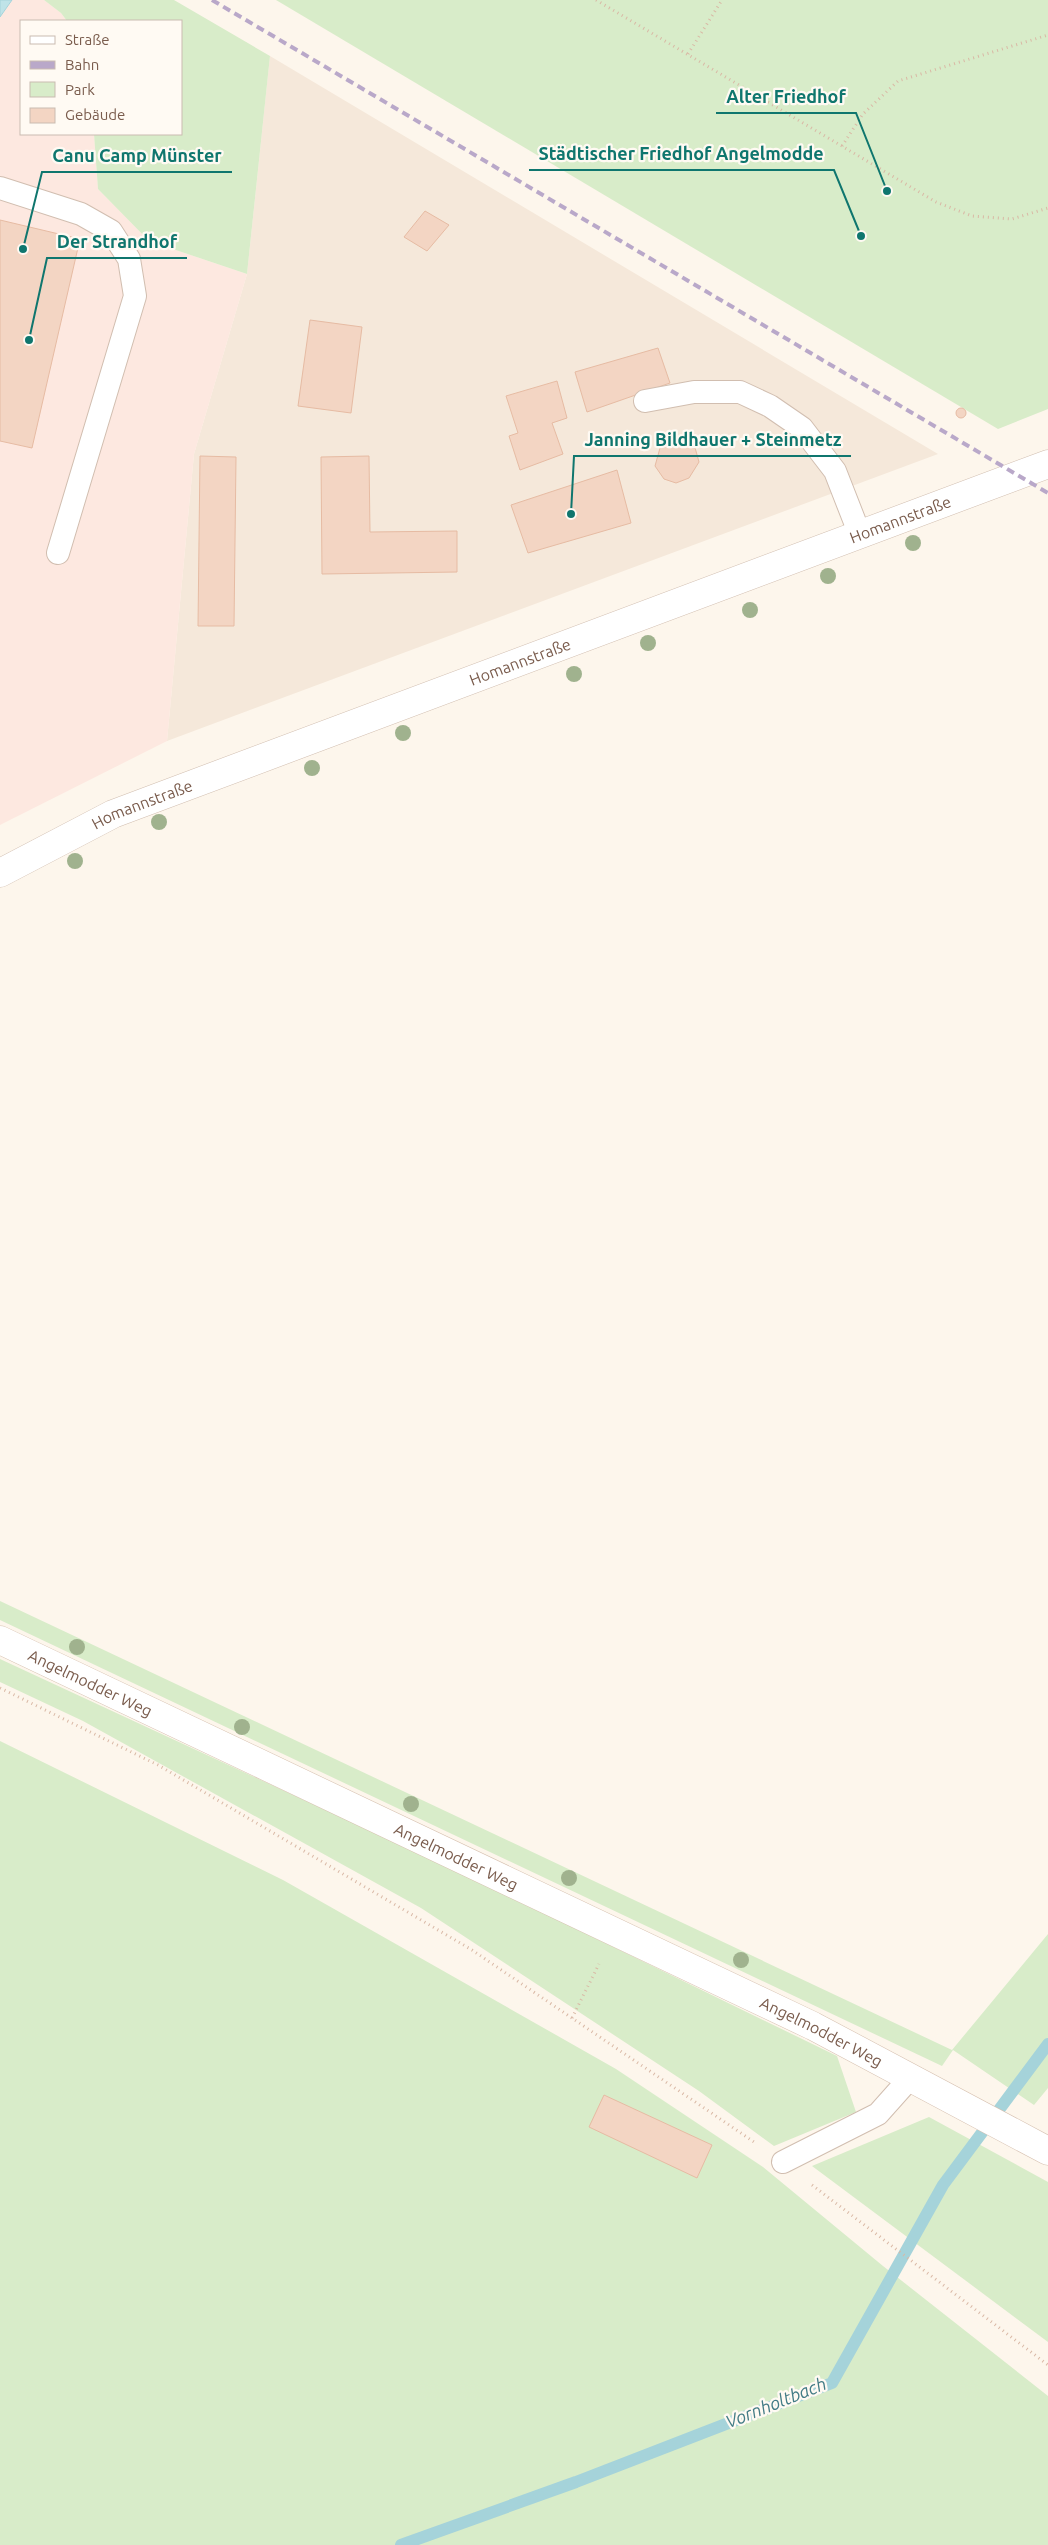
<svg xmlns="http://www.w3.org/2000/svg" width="1048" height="2545" font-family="Ubuntu,sans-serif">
<rect width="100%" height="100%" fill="#fdf6ec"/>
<path fill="#f5e8da" d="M270 56 938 454 167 741 194 454 247 274Z"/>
<path fill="#fde8e0" d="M12 0H44L61 13 67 21H21V134H94L98 189 149 241 247 274 194 454 167 741 0 825V17Z"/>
<g fill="#d8ecc9">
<path d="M44 0H174L270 56 247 274 149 241 98 189 94 134H181V21H67L61 13Z"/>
<path d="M276 0H1048V409L998 429Z"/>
<path d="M0 1601 952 2050 1048 1934V2088L1034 2105 953 2050 942 2066 0 1620Z"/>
<path d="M0 1659 470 1877 837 2056 856 2112 774 2146 699 2091 421 1908 83 1721 0 1682Z"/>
<path d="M0 1741 283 1880 616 2069 763 2167 883 2266 1048 2396V2545H0Z"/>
<path d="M929 2117 1048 2182V2342L812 2166Z"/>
</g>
<path fill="#bfe3e8" stroke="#a5d3da" d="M0 0H12L0 17Z"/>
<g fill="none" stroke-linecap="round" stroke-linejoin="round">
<path stroke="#a5d3da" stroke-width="12" d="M401 2545 576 2482 832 2383 943 2185 1048 2044"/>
</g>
<g fill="#f3d5c3" stroke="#e6bba3">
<path d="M425 211 449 225 427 251 404 237Z"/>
<path d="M0 220 80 239 32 448 0 441Z"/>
<path d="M310 320 362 327 351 413 298 406Z"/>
<path d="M658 348 670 383 587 412 575 372Z"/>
<path d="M557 381 567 418 552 423 563 454 520 470 509 436 518 433 506 396Z"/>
<circle cx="961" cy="413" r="5"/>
<path d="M677 437 694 444 699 462 689 478 676 483 664 479 655 466 660 448Z"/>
<path d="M200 456 236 457 234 626H198Z"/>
<path d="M369 456 370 532 457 531V572L322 574 321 457Z"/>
<path d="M617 470 631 523 528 553 511 505Z"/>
<path d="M604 2095 712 2145 697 2178 589 2127Z"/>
</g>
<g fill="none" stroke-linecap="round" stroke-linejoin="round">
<defs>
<g id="lane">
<path d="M0 188 81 214 111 231 129 259 135 296 58 553"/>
<path d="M645 401 694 392H740L770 406 802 428 835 471 860 535"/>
<path d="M783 2162 878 2114 911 2077"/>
</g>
<g id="street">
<path id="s1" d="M0 873 113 814 1048 464"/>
</g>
<g id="secondary">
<path id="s2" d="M0 1640 813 2026 1048 2151"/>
</g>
</defs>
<use href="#lane" stroke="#d1beb0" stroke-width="24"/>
<use href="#street" stroke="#d1beb0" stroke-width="29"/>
<use href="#secondary" stroke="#d6c0b0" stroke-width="29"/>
<g stroke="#d9b8a5" stroke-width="3" stroke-dasharray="1 4" stroke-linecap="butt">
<path d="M596 0 936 202 972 216 1012 219 1048 208"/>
<path d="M688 54 722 0"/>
<path d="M842 146 863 114 898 81 1048 35"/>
<path d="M0 1688 158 1765 472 1950 757 2144"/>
<path d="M572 2018 599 1964"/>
<path d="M812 2185 1048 2365"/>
</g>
<use href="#lane" stroke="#fff" stroke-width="22"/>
<use href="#street" stroke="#fff" stroke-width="28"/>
<use href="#secondary" stroke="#fff" stroke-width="28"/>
<path stroke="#b9a8c9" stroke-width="4" stroke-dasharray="8 5" stroke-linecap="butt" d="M212 0 1048 493"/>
</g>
<g fill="#a0b28e">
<circle cx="913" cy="543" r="8"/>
<circle cx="828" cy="576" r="8"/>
<circle cx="750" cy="610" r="8"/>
<circle cx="648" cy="643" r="8"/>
<circle cx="574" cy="674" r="8"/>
<circle cx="403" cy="733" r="8"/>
<circle cx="312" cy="768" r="8"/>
<circle cx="159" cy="822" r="8"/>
<circle cx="75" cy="861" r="8"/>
<circle cx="77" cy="1647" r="8"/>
<circle cx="242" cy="1727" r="8"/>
<circle cx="411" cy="1804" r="8"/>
<circle cx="569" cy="1878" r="8"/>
<circle cx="741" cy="1960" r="8"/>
</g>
<g text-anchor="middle" stroke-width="4.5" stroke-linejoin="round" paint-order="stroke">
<g font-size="16" fill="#7a5c4d" stroke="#fffaf3">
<text dy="6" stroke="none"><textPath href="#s1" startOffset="968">Homannstraße</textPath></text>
<text dy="6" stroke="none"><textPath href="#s1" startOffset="562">Homannstraße</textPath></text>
<text dy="6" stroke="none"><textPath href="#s1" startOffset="158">Homannstraße</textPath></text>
<text dy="6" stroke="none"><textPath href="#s2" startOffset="100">Angelmodder Weg</textPath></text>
<text dy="6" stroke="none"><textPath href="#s2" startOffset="505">Angelmodder Weg</textPath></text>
<text dy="6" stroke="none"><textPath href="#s2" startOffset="910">Angelmodder Weg</textPath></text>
</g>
<g font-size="18" font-style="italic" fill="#437c86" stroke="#fffaf3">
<text transform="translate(776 2403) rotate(-22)" y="6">Vornholtbach</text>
</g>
</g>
<path fill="none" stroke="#0f766e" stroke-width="2" d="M887 191L856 113H716M861 236L834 170H529M23 249L42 172H232M29 340L47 258H187M571 514L574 456H851"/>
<g fill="#0f766e" stroke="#fffaf3" stroke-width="2">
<circle cx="887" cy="191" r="5"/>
<circle cx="861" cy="236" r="5"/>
<circle cx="23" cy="249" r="5"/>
<circle cx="29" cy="340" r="5"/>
<circle cx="571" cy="514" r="5"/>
</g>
<g font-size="18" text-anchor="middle" font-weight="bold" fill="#0f766e" stroke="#fffaf3" stroke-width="4.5" stroke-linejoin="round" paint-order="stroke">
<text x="786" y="103">Alter Friedhof</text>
<text x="681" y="160">Städtischer Friedhof Angelmodde</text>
<text x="137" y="162">Canu Camp Münster</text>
<text x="117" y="248">Der Strandhof</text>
<text x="713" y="446">Janning Bildhauer + Steinmetz</text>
</g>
<rect x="20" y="20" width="162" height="115" fill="#fffaf3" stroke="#cabbb1"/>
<rect x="30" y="36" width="25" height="8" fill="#ffffff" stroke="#cabbb1"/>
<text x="65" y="45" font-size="15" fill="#7a5c4d">Straße</text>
<rect x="30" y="61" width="25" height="8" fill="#b9a8c9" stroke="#cabbb1"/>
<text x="65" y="70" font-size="15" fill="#7a5c4d">Bahn</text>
<rect x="30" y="82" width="25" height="15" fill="#d8ecc9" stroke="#cabbb1"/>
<text x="65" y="95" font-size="15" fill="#7a5c4d">Park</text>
<rect x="30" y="108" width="25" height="15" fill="#f3d5c3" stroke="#cabbb1"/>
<text x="65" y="120" font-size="15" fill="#7a5c4d">Gebäude</text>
</svg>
